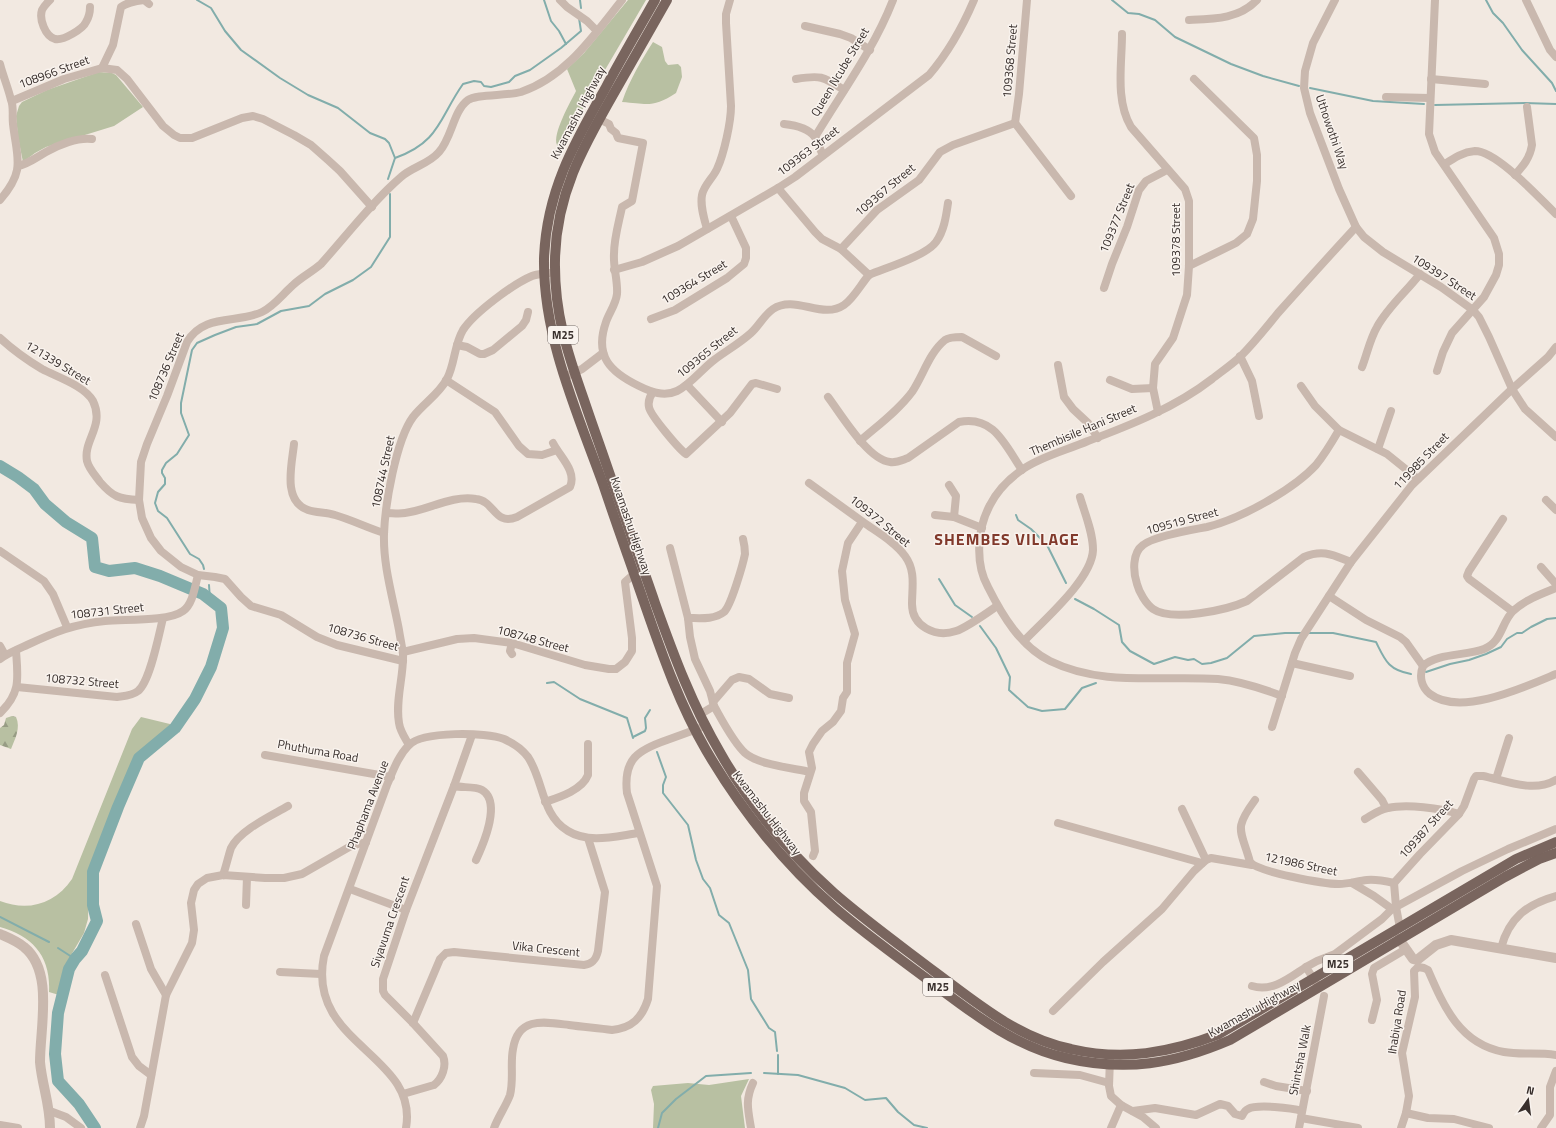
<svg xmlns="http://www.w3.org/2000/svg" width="1556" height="1128" font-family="'Titillium Web',sans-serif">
<defs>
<pattern id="forest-firs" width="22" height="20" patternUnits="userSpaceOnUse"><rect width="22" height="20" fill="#b8c0a2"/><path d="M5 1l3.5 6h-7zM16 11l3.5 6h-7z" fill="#979c84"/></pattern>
</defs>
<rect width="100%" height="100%" fill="#f2e9e1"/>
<g fill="#b8c0a2">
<path d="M628 0H646L588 99 562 149C560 148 558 147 557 145 552 134 571 101 576 91L567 69 584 53Z"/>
<path d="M653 42 662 47 665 61 668 65 678 64 681 67 682 77 676 93C653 108 648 104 622 102 630 79 641 61 653 42Z"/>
<path d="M99 72 112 73 116 75 143 107 114 126 46 147 35 153 23 162 18 137 16 116 19 106 22 102 47 90Z"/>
<path d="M141 717 174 725 137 758 89 872 88 919 84 933 67 962 59 995 49 992C51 957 33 936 0 927V901C28 912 55 904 72 879L132 729Z"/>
<path d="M749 1079 741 1096 745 1128H653L654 1104 651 1090 653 1086 688 1083 709 1085Z"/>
</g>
<path fill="url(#forest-firs)" d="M12 716 16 717C21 728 15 739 11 749L0 745V728L4 725 6 718Z"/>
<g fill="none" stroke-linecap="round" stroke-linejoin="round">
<g stroke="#82adab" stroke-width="2">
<path d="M197 0 211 8 225 31 241 50 280 78 308 95 338 108 370 133 385 139 389 143 395 158 388 179"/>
<path d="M544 0 551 21 559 31 566 44"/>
<path d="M580 0 581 8"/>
<path d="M1112 0 1128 13 1139 14 1155 20 1175 37 1231 64 1263 76 1299 86"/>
<path d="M1486 0 1493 13 1503 23 1522 50 1552 83 1556 91"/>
<path d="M1310 88 1373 101 1424 104"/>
<path d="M1435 105 1525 103 1556 104"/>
<path d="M395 158C440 142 439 118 463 84L474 81 481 82 484 86 491 87 509 82 515 76 530 70 561 48 581 31 579 18"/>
<path d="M1016 515 1018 520 1031 529 1047 545 1066 583"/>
<path d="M204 569 203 565 199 559 190 554 167 518 158 511 155 503 158 492 165 484V478L162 473V470L166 463 177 454 189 435 181 413V403L192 350 197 343 215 335 236 327 257 324 281 311 309 306 325 294 353 280 371 267 390 237V194"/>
<path d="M939 579 955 605 972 617"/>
<path d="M209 585 210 600"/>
<path d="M1075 599 1094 609 1119 625 1122 642 1130 651 1154 664 1175 657 1188 660 1194 659 1202 664 1211 663 1227 658 1254 636 1285 633H1303"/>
<path d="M980 626 996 648 1010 677 1009 690 1028 707 1042 711 1065 709 1082 688 1096 683"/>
<path d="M1307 633H1333L1376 642C1385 660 1388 670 1411 674"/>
<path d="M1426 672 1450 664 1469 660 1486 654 1501 647 1507 639 1517 633H1522L1531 627 1547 619 1556 618"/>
<path d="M547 683 554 682 580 699 627 718 633 738"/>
<path d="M633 737 645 731 646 728 645 718 650 710"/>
<path d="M657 752 666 777 663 785V793L688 825 696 860 703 879 710 888 719 915 729 923 748 970 751 999 769 1028 775 1032 777 1051"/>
<path d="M0 917 49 942"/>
<path d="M58 948 75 959"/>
<path d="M778 1055V1074"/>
<path d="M764 1073 798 1075 845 1088 865 1100 886 1098 898 1112 914 1125 927 1128"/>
<path d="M658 1128 662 1113 676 1099 706 1076 751 1073"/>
</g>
<path stroke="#82adab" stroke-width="12" d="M0 466 18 477 34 489 45 504 66 522 92 538 95 567 109 571 135 568 160 576 203 594 221 608 223 628 211 667 195 699 175 728 139 758 118 807 93 872V905L97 921 82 951 75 959 69 969 58 1013 55 1054 58 1081 79 1104 95 1128"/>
<g stroke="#c9b8ae" stroke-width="8">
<path d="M50 0C47 3 44 6 42 10 39 19 45 36 55 39 63 41 83 29 86 22 89 17 90 12 90 7"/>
<path d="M560 0 567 7 587 21 597 31"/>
<path d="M1335 0 1313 43 1305 71 1304 88 1310 113 1339 189 1356 227 1364 237 1383 252 1441 287 1473 310 1479 317 1489 337 1512 389 1525 409 1556 437"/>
<path d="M1435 0 1429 134 1435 152 1494 238 1499 254V265L1496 275 1484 297 1452 333 1443 352 1437 371"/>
<path d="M1526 0 1550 50 1556 57"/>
<path d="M1189 20C1214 19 1239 19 1257 0"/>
<path d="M805 26 840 34 851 38 870 50"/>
<path d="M1122 34C1122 64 1115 100 1131 127L1185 189 1189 201V266L1187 295 1173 338 1155 364 1153 388 1158 412"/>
<path d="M0 64C3 76 8 87 11 100 14 107 12 116 13 124 17 159 26 170 0 200"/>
<path d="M102 68 113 45 121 7C128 2 136 1 144 0L149 4"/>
<path d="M796 79C820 75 823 76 844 90"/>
<path d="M1431 79 1485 84"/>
<path d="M1386 97 1430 98"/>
<path d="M12 101 64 79 102 68 117 70 127 79 163 126 174 135 180 138H192L242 118 253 116 263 119 294 135 311 145 328 160 340 171 372 207"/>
<path d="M599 119 609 124 611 129 616 133 618 138 643 143 632 201 622 207C619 222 614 238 614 254 613 267 618 281 617 294 616 304 609 313 606 322 594 356 610 372 639 386 651 392 664 397 677 391 690 385 702 369 714 360 726 351 740 343 751 333 759 326 764 315 773 309 795 294 822 320 844 305 854 298 861 284 869 275"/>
<path d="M1015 123 1019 94 1027 0"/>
<path d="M1015 123 1071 196"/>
<path d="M784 124C794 125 808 128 815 137 818 142 820 150 823 155"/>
<path d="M815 137C842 92 874 49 893 0"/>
<path d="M1445 164C1454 158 1463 152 1475 151 1497 151 1540 199 1556 214"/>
<path d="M18 166C28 164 37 157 46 152 58 145 78 137 92 139"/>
<path d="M1515 175C1523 166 1530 158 1532 145L1527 107"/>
<path d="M778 188 815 232 822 239 841 249 869 275C885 268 926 256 936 242 944 231 946 217 948 203"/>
<path d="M707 229C704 218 700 206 702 195 704 185 713 178 717 169 724 154 731 122 731 106L726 23V14L730 0"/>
<path d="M841 249 877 210 919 180 940 152 953 145 1015 123"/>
<path d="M1189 266 1236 243 1247 234 1253 219 1257 181V155L1254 138 1194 79"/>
<path d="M614 270 642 262 678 246 778 188 795 177 929 75C947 54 963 26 974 0"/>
<path d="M1104 288 1112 264 1127 227 1139 190 1146 181 1167 170"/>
<path d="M651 319 675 310 727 278 744 264 746 258V248L731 216"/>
<path d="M0 338C13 350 27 360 42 369 57 377 85 386 93 401 105 426 83 440 87 461 89 469 95 475 100 482 113 497 119 499 139 500"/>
<path d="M457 345 467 347 480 354H484L493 350 522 326 526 320 528 312"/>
<path d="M1240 356 1252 381 1259 416"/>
<path d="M1058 365 1064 397 1073 409 1088 423 1098 438"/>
<path d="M1362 367C1367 354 1370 339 1377 327 1388 307 1406 292 1420 274"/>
<path d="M569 375 582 369 603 353"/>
<path d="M446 380 495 412 519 446 528 454 542 455 557 450"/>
<path d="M1110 380 1132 389 1153 388"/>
<path d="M687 385 722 422"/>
<path d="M1301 386 1315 406 1339 430 1387 454 1418 479"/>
<path d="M653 392C650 396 648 402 649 407 650 415 679 449 686 454L730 413 752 384 756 383 777 389"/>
<path d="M828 397C841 414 868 460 890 462 897 463 902 460 908 458L959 422C994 415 1005 445 1022 470"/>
<path d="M1339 430C1332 442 1325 454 1316 465 1293 490 1240 519 1207 527 1192 530 1154 536 1143 545 1132 553 1133 572 1137 584 1139 592 1146 604 1153 609 1172 622 1227 610 1247 601L1304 557C1323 549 1333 555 1351 562"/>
<path d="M860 441C877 426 898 411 912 392 923 376 929 353 945 340 949 337 957 337 962 337L996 356"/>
<path d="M294 444C292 464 282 501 308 510 317 513 326 512 335 515 352 520 368 528 384 533"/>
<path d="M1378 449 1391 411"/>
<path d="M809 483C827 496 845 509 863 522 877 532 895 542 905 556 916 571 912 587 912 604 912 626 935 638 956 631 966 628 987 613 997 606"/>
<path d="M949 485 956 496 954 517"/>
<path d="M1546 500 1556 510"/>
<path d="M386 513C392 513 399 514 405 513 429 510 451 495 476 499 495 501 494 526 517 517L570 487C577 471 560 457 553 443"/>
<path d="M935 515 954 517 982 528"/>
<path d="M1503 519 1469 571 1467 576 1469 579 1512 611"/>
<path d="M670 548 688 618 690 637 695 659 710 691 714 706 699 715"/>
<path d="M0 551 44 581 53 594 67 627"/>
<path d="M1541 567 1556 584"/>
<path d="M1556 588C1541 594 1525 600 1513 611 1501 623 1502 642 1484 649 1466 656 1437 653 1423 666 1419 676 1421 687 1430 694 1460 717 1525 687 1556 674"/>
<path d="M1329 596 1366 620 1400 637 1406 642 1423 666"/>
<path d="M688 618C699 618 714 620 724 612 731 606 743 564 745 554 745 549 744 543 743 539"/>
<path d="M1024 641C1044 620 1092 579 1093 550 1093 532 1085 514 1080 497"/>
<path d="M512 643 510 651 512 654"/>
<path d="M0 646 5 655"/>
<path d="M403 652 457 639 474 638 512 643 585 665 609 669H616L625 662 632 651V638L625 582 634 574"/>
<path d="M0 659C8 653 18 649 27 645 55 632 74 624 105 621 124 619 168 622 183 611 193 604 195 586 198 575"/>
<path d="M403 661 337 645 317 637 281 615 251 606 241 597 225 579 215 577 198 575 181 567 161 551 151 538 142 518 139 500 141 462 147 444 167 396 187 342C204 313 237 324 262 312 274 306 282 295 292 286 301 277 312 272 321 264 347 235 372 202 401 177 412 167 429 164 439 152 452 138 453 111 468 100 476 94 507 96 521 92 566 77 594 35 622 0"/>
<path d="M1292 663 1350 676"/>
<path d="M17 687 117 697C124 696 132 696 138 691 150 682 159 634 163 618"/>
<path d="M1282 696C1261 688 1240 681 1218 679 1161 675 1103 687 1050 661 1021 647 1002 615 988 587 975 564 977 529 990 505 997 491 1010 478 1023 469 1042 456 1067 450 1088 441 1131 425 1176 407 1212 379 1221 372 1231 365 1240 357 1254 343 1266 328 1278 313 1304 284 1330 255 1356 227"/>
<path d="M713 702 732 680 739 677 749 679 770 694 789 698"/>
<path d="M714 706C722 720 733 742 745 753 759 765 792 768 810 772"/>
<path d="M0 713C21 693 18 678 16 651"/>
<path d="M1272 727 1295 653 1301 639 1351 562 1412 485 1512 389 1548 357 1556 347"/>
<path d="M409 745C405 738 400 731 399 723 395 700 404 676 403 654 402 646 400 637 399 630 393 598 383 566 384 534 385 505 396 440 413 417 423 404 439 394 447 379 455 364 454 345 463 330 474 313 513 284 532 276 537 274 543 274 549 273"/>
<path d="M265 755 391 777"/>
<path d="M1358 772 1382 800 1386 808"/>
<path d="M1496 779 1509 738"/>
<path d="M454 786C462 788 475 786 482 790 502 802 483 845 476 860"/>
<path d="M1255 800C1233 830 1241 829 1250 862 1258 872 1324 884 1339 884 1349 884 1357 881 1367 880 1376 879 1385 881 1394 883"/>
<path d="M545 802C560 797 582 790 588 775V744"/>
<path d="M1182 809 1206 860"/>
<path d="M1365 819C1372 815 1380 809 1388 808 1406 804 1441 808 1459 814"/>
<path d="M1058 823 1202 863"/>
<path d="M813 856 815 851 811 812 804 801V793L812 768 809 752 813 744 822 731 833 722 841 711 843 698 847 692V663L855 634 845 600 842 571 848 543 862 522"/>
<path d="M223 875C226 867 228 857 231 848 240 830 271 816 288 806"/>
<path d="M1352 883 1374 896 1392 909"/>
<path d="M1394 883 1420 854 1459 814 1464 806 1474 779 1476 776H1483C1506 781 1534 793 1556 780"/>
<path d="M1394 883 1396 907 1400 928"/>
<path d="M350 889 406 910"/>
<path d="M246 905 247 877"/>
<path d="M136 924 151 969 166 995"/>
<path d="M1501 948C1509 918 1527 904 1556 896"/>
<path d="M280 972 321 974"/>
<path d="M105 975 132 1057 139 1066 151 1075"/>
<path d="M1316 983 1306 967 1317 961 1335 954 1382 919 1392 909 1462 871 1508 849 1556 829"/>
<path d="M1252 986C1273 992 1289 978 1306 967"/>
<path d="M1053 1011 1103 962 1162 909 1194 871 1206 860 1211 858 1252 865"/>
<path d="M1372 1020 1377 1000 1372 974 1374 968 1406 949"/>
<path d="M413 1023 440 959 446 953 454 952 584 965C592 964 596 960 598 951L605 892 588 838"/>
<path d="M1110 1059 1109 1086 1111 1096 1121 1105 1143 1117 1156 1128"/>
<path d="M1034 1073 1080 1075 1109 1083"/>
<path d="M1264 1082 1276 1086 1307 1091"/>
<path d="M403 1094 434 1085C442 1079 447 1066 443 1056L413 1023 385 995 383 991V979L406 910 454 786 472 735"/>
<path d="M50 1111 66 1117 81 1128"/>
<path d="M1133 1111 1155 1108 1196 1115 1220 1104 1228 1106 1235 1114 1242 1116C1243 1114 1245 1110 1248 1109 1257 1104 1292 1108 1302 1111"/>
<path d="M1406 1113 1428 1118 1454 1119 1489 1128"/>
<path d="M1301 1118 1358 1128"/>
<path d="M0 1125 18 1128"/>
<path d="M140 1128 144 1116 166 995 192 943 194 930 191 903 194 890 198 884 207 878 223 875 265 878H284L302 874 351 846 366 842"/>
<path d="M406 1128C419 1054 306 1045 324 956L387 785C393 771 398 756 409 745 423 731 486 732 504 739 513 743 522 749 528 757 544 781 541 815 568 831 589 844 616 836 639 833"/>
<path d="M494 1128C498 1117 506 1106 510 1095 514 1079 510 1064 513 1049 518 1016 545 1022 569 1025 583 1027 598 1028 612 1030 632 1028 642 1018 648 999L657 886 627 793C623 759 638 750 667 740 678 736 689 732 700 728"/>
<path d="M751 1128C748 1110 745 1100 753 1083"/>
<path d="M1111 1128 1121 1105"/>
<path d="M1299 1128 1324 996"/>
<path d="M1401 1128 1406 1113 1409 1096 1402 1053 1415 997 1414 971 1418 967 1424 968 1428 970C1444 1007 1460 1044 1504 1052 1521 1055 1539 1052 1556 1055"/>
<path d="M1541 1128 1550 1115V1087L1556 1071"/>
</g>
<g stroke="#c9b8ae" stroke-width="10">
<path d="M0 934C9 938 17 941 24 947 54 971 40 1027 40 1062 42 1085 50 1104 50 1128"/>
<path d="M1399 939 1413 959 1417 960 1436 945 1451 940 1556 958"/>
</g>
<g stroke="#79655e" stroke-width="10">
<path d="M655 0C638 30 621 59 605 89 573 145 546 193 544 259 543 337 577 412 603 484 617 526 632 567 646 608 663 657 680 705 706 750 740 808 783 863 835 908 864 933 896 956 927 979 970 1011 1012 1046 1066 1058 1126 1072 1174 1064 1230 1040L1505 877 1539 859 1556 853"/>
<path d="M667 0C649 31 632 62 614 93 582 149 556 195 555 260 554 312 567 352 584 400 593 427 603 454 612 481 626 522 641 562 655 603 674 656 692 705 721 754 750 805 789 853 834 893 866 921 901 946 935 972 978 1004 1018 1038 1071 1049 1123 1061 1170 1053 1219 1034L1516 859 1556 842"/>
</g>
</g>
<g text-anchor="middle" stroke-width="3" stroke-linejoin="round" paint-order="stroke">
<g fill="#f9f3ee" stroke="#726a66" stroke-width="1">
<rect x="548" y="326" width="30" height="18" rx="3"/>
<rect x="1323" y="955" width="30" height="18" rx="3"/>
<rect x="923" y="978" width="30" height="18" rx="3"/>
</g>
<g font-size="11" font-weight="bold" fill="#382f2c">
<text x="563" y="339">M25</text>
<text x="1338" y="968">M25</text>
<text x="938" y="991">M25</text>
</g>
<g font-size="12" fill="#382f2c" stroke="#f9f3ee">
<text transform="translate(1010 61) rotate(-85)" y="4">109368 Street</text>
<text transform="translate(54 72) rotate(-20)" y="4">108966 Street</text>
<text transform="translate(840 72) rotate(-59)" y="4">Queen Ncube Street</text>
<text transform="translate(578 113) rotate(-62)" y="4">Kwamashu Highway</text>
<text transform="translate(1332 132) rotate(71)" y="4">Uthowothi Way</text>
<text transform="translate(808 151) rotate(-37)" y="4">109363 Street</text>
<text transform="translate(885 190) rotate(-40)" y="4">109367 Street</text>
<text transform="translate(1117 218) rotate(-68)" y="4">109377 Street</text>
<text transform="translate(1176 240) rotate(-90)" y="4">109378 Street</text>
<text transform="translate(1444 277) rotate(33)" y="4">109397 Street</text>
<text transform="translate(694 282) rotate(-31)" y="4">109364 Street</text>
<text transform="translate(707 352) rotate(-39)" y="4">109365 Street</text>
<text transform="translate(58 363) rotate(31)" y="4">121339 Street</text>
<text transform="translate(166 367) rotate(-67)" y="4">108736 Street</text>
<text transform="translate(1083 430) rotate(-23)" y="4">Thembisile Hani Street</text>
<text transform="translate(1421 461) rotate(-46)" y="4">119985 Street</text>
<text transform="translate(383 472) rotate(-78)" y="4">108744 Street</text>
<text transform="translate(880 521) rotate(39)" y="4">109372 Street</text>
<text transform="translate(1182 521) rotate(-15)" y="4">109519 Street</text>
<text transform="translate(631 526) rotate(71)" y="4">Kwamashu Highway</text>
<text transform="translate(107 611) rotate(-6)" y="4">108731 Street</text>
<text transform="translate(363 637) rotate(16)" y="4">108736 Street</text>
<text transform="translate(533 639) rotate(15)" y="4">108748 Street</text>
<text transform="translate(82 681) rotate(5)" y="4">108732 Street</text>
<text transform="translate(318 751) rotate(10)" y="4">Phuthuma Road</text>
<text transform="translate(368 805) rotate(-69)" y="4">Phaphama Avenue</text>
<text transform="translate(767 813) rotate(52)" y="4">Kwamashu Highway</text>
<text transform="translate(1426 829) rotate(-48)" y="4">109387 Street</text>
<text transform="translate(1301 864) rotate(12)" y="4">121986 Street</text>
<text transform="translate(390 922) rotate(-71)" y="4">Siyavuma Crescent</text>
<text transform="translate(546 949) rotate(6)" y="4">Vika Crescent</text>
<text transform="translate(1254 1009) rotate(-29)" y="4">Kwamashu Highway</text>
<text transform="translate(1397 1022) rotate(-81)" y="4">Ihabiya Road</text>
<text transform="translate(1300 1060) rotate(-79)" y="4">Shintsha Walk</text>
</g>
<g font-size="16" font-weight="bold" letter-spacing="1" fill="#81392b" stroke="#f9f3ee">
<text x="1007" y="545">SHEMBES VILLAGE</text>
</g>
</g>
<g transform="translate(1528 1100) rotate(14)" stroke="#f9f3ee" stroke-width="3" paint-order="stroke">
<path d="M0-3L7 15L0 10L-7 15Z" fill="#382f2c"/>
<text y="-6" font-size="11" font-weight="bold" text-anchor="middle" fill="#382f2c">N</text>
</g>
</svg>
